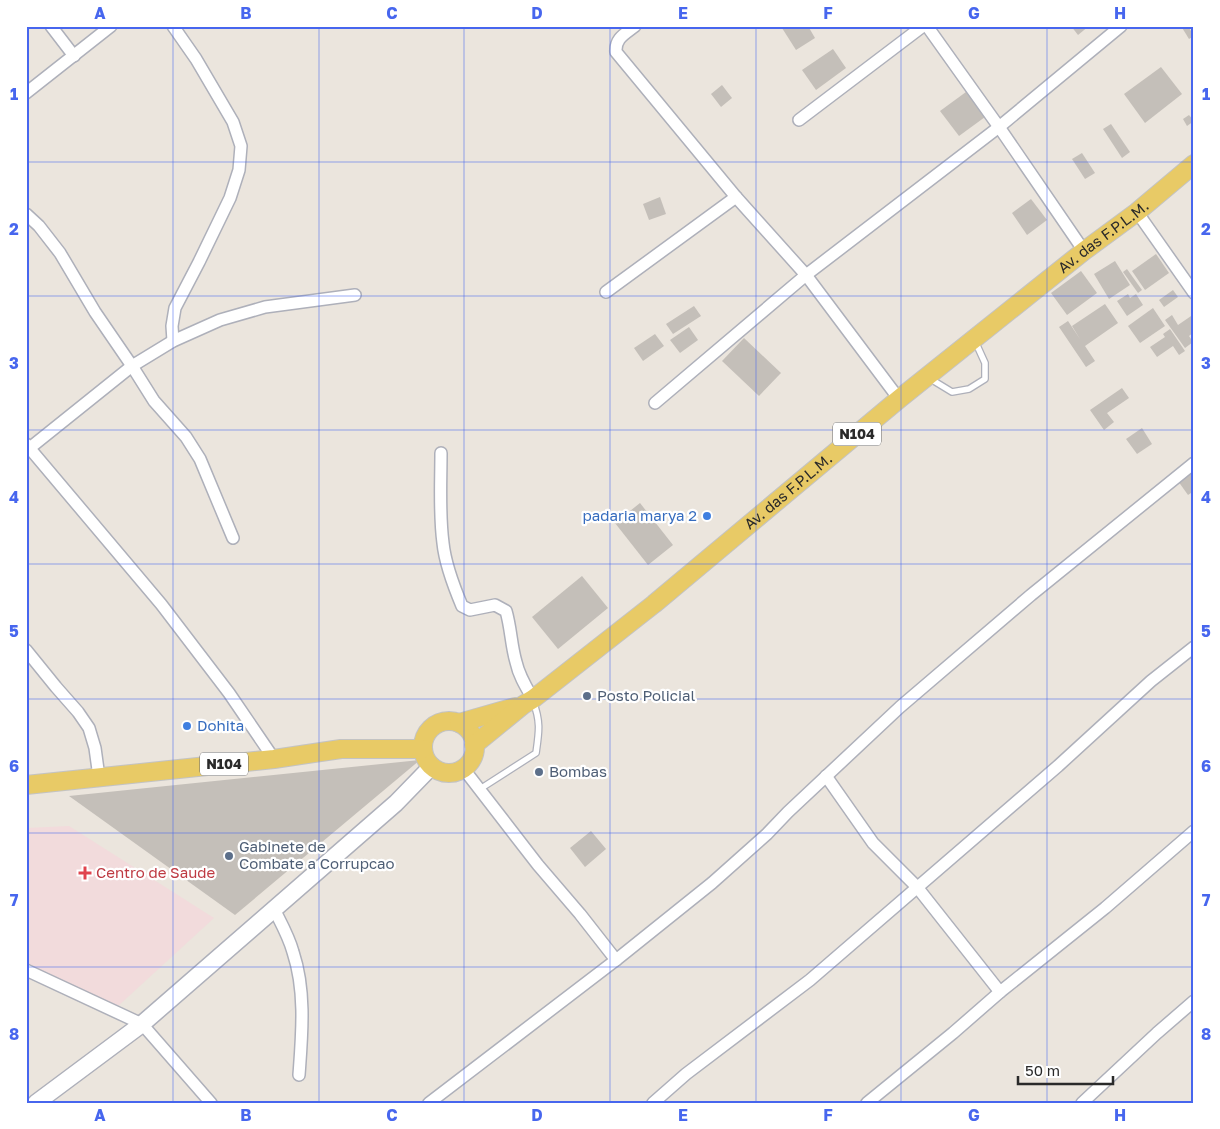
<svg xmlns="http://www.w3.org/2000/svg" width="1220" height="1129" font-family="'Golos Text',sans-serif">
<rect width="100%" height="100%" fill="#ebe5dd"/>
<path fill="#f2dbdc" d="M69 826 214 918 117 1007 26 963V828Z"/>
<g fill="#c4bfb9">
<path d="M785 26H808L815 38 796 50 782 28Z"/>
<path d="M1071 26H1089L1078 35Z"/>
<path d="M1181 26H1188L1194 36 1189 39Z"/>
<path d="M833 49 846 68 816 90 802 70Z"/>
<path d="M1161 67 1182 94 1145 123 1124 94Z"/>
<path d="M722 85 732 98 721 107 711 94Z"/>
<path d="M966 92 985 117 959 136 940 111Z"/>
<path d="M1189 115 1194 121 1187 126 1183 119Z"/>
<path d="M1111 124 1130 152 1122 158 1103 129Z"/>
<path d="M1082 153 1095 173 1085 179 1072 159Z"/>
<path d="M660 197 666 214 649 220 643 204Z"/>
<path d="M1031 199 1047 220 1027 235 1012 213Z"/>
<path d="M1156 254 1169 273 1145 290 1132 271Z"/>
<path d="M1115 261 1130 285 1109 299 1094 274Z"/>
<path d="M1127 269 1142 290 1138 293 1123 272Z"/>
<path d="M1081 271 1097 293 1067 315 1051 293Z"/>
<path d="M1173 290 1178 297 1164 307 1159 300Z"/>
<path d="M1128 294 1130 298 1136 294 1143 305 1127 316 1117 301Z"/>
<path d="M1105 304 1118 323 1085 346 1095 361 1086 367 1059 327 1068 321 1080 339 1072 326Z"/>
<path d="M694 306 701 316 673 334 666 324Z"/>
<path d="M1153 308 1165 326 1140 343 1128 326Z"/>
<path d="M1194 314V332L1189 336 1193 342 1185 348 1165 320 1172 315 1178 325Z"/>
<path d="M689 327 698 340 680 353 670 340Z"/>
<path d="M1170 329 1185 351 1179 355 1173 346 1157 357 1150 347 1165 337 1163 334Z"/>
<path d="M655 334 664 346 643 361 634 348Z"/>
<path d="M744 338 781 373 759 396 722 361Z"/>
<path d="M1122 388 1129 398 1107 413 1114 422 1104 430 1090 410Z"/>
<path d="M1142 428 1152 444 1137 454 1126 439Z"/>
<path d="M1192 471 1194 473V491L1188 495 1178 481Z"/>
<path d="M640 503 673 545 648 565 615 523Z"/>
<path d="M582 576 608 608 558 649 532 617Z"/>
<path d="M420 760 235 915 69 796Z"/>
<path d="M591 831 606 849 585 867 570 848Z"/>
</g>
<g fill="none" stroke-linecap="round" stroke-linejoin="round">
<defs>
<g id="service">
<path d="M929 378 952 392 969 389 985 379V363L975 341"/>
<path d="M480 789 536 753C539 732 541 722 533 701"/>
</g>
<g id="minor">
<path d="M51 26 74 56"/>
<path d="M635 26C625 34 615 38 616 52L736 197 806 275 899 399"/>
<path d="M927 26 999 127 1084 251"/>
<path d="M26 93 111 26"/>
<path d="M799 120 923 26"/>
<path d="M1137 212 1194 293"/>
<path d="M26 214 39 226 60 253 95 312 132 366 154 401 186 437 200 459 233 538"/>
<path d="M606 292 736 197"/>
<path d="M173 341 172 326 175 308 199 262 230 198 239 170 241 146 233 122 196 59 173 26"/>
<path d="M655 403 806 275 999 127 1121 26"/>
<path d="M26 444 161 604 229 693 274 759"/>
<path d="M26 451 132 366 173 341 220 320 265 307 355 295"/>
<path d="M441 453C441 483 439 513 443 543 445 563 454 587 462 606L470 610 495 605 506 611C511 628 511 645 516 662 519 676 526 687 533 699"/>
<path d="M26 650 56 687 78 712 89 728 95 748 99 777"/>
<path d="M463 768 538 865 580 914 616 960"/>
<path d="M826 776 873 843 917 887 1000 992"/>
<path d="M274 909C281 923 289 937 293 952 306 991 302 1034 299 1075"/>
<path d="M26 970 142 1024 211 1103"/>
<path d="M429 1103 616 960 712 883 767 834 788 812 900 707 1031 595 1194 463"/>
<path d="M653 1103 686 1074 810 980 1058 766 1151 681 1194 647"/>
<path d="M867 1103 953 1033 1000 992 1105 908 1194 831"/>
<path d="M1082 1103 1157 1033 1194 1001"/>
</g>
<path id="secondary" d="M36 1103 142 1024 396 803 432 766"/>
<g id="primary">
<circle cx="449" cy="747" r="26"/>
<path d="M459 723 515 707"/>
<path id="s1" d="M474 745 523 705 533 699 654 604 899 399 1084 251 1137 212 1194 164"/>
<path d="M26 785 274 759 341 749H423"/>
</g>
</defs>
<use href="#service" stroke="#aeb0ba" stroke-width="8"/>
<use href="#minor" stroke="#aeb0ba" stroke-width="14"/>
<use href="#secondary" stroke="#aeb0ba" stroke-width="19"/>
<use href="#primary" stroke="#c3c3c3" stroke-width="20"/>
<use href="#service" stroke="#fff" stroke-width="5.5"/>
<use href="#minor" stroke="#fff" stroke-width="11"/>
<use href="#secondary" stroke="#fff" stroke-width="16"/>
<use href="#primary" stroke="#e8ca66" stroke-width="18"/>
</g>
<path fill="none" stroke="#4766ee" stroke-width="1" stroke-opacity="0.55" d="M173 26V1103M319 26V1103M464 26V1103M610 26V1103M756 26V1103M901 26V1103M1047 26V1103M26 162H1194M26 296H1194M26 430H1194M26 564H1194M26 699H1194M26 833H1194M26 967H1194"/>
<g fill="#3f7fe0" stroke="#fff" stroke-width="2">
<circle cx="707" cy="516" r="5"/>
<circle cx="187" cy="726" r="5"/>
</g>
<g fill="#5c6f8a" stroke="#fff" stroke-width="2">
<circle cx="587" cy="696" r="5"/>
<circle cx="539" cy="772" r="5"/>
<circle cx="229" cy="856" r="5"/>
</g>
<path fill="#e0444e" stroke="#fff" stroke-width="2" d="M82.5 865.5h5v5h5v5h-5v5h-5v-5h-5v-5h5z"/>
<g text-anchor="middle" stroke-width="4.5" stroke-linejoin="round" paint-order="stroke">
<g fill="#fff" stroke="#6a6a6a" stroke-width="1">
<rect x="833" y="422.5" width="48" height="23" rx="4"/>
<rect x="200" y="752.5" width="48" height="23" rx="4"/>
</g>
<g font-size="14" font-weight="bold" fill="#2a2a2a">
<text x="857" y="439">N104</text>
<text x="224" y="769">N104</text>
</g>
<g font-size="15" fill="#2a2a2a" stroke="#fff">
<text dy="5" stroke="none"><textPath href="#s1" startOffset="809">Av. das F.P.L.M.</textPath></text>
<text dy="5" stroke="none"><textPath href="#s1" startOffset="404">Av. das F.P.L.M.</textPath></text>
</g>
<g font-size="15" fill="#366cbe" stroke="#fff" text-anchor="end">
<text x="697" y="521">padaria marya 2</text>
<text x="197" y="731" text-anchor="start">Dohita</text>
</g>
<g font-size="15" fill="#4e5e75" stroke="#fff" text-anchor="start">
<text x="597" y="701">Posto Policial</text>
<text x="549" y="777">Bombas</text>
<text x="239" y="852">Gabinete de<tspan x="239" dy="17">Combate a Corrupcao</tspan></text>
</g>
<g font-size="15" fill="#be3a42" stroke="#fff" text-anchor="start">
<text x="96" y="878">Centro de Saude</text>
</g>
</g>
<rect width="1220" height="1129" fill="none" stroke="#ffffff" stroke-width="55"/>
<path d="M1018 1076v8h95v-8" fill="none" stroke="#2a2a2a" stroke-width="2.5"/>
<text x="1025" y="1076" font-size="15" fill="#2a2a2a" stroke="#ffffff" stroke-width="4" paint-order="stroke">50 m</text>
<rect x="28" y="28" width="1164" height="1074" fill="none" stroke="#4766ee" stroke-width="2"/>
<g font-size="16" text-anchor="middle" font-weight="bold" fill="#4766ee">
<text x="100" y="19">A</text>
<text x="246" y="19">B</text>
<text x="392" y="19">C</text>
<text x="537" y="19">D</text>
<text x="683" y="19">E</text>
<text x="828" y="19">F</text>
<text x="974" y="19">G</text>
<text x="1120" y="19">H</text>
<text x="14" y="100">1</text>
<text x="1206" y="100">1</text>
<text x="14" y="235">2</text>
<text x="1206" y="235">2</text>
<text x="14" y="369">3</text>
<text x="1206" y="369">3</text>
<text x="14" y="503">4</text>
<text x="1206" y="503">4</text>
<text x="14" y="637">5</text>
<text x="1206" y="637">5</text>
<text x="14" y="772">6</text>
<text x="1206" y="772">6</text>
<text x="14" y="906">7</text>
<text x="1206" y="906">7</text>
<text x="14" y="1040">8</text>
<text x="1206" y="1040">8</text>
<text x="100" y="1121">A</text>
<text x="246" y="1121">B</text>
<text x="392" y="1121">C</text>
<text x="537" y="1121">D</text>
<text x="683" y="1121">E</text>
<text x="828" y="1121">F</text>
<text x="974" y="1121">G</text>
<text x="1120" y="1121">H</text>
</g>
</svg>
